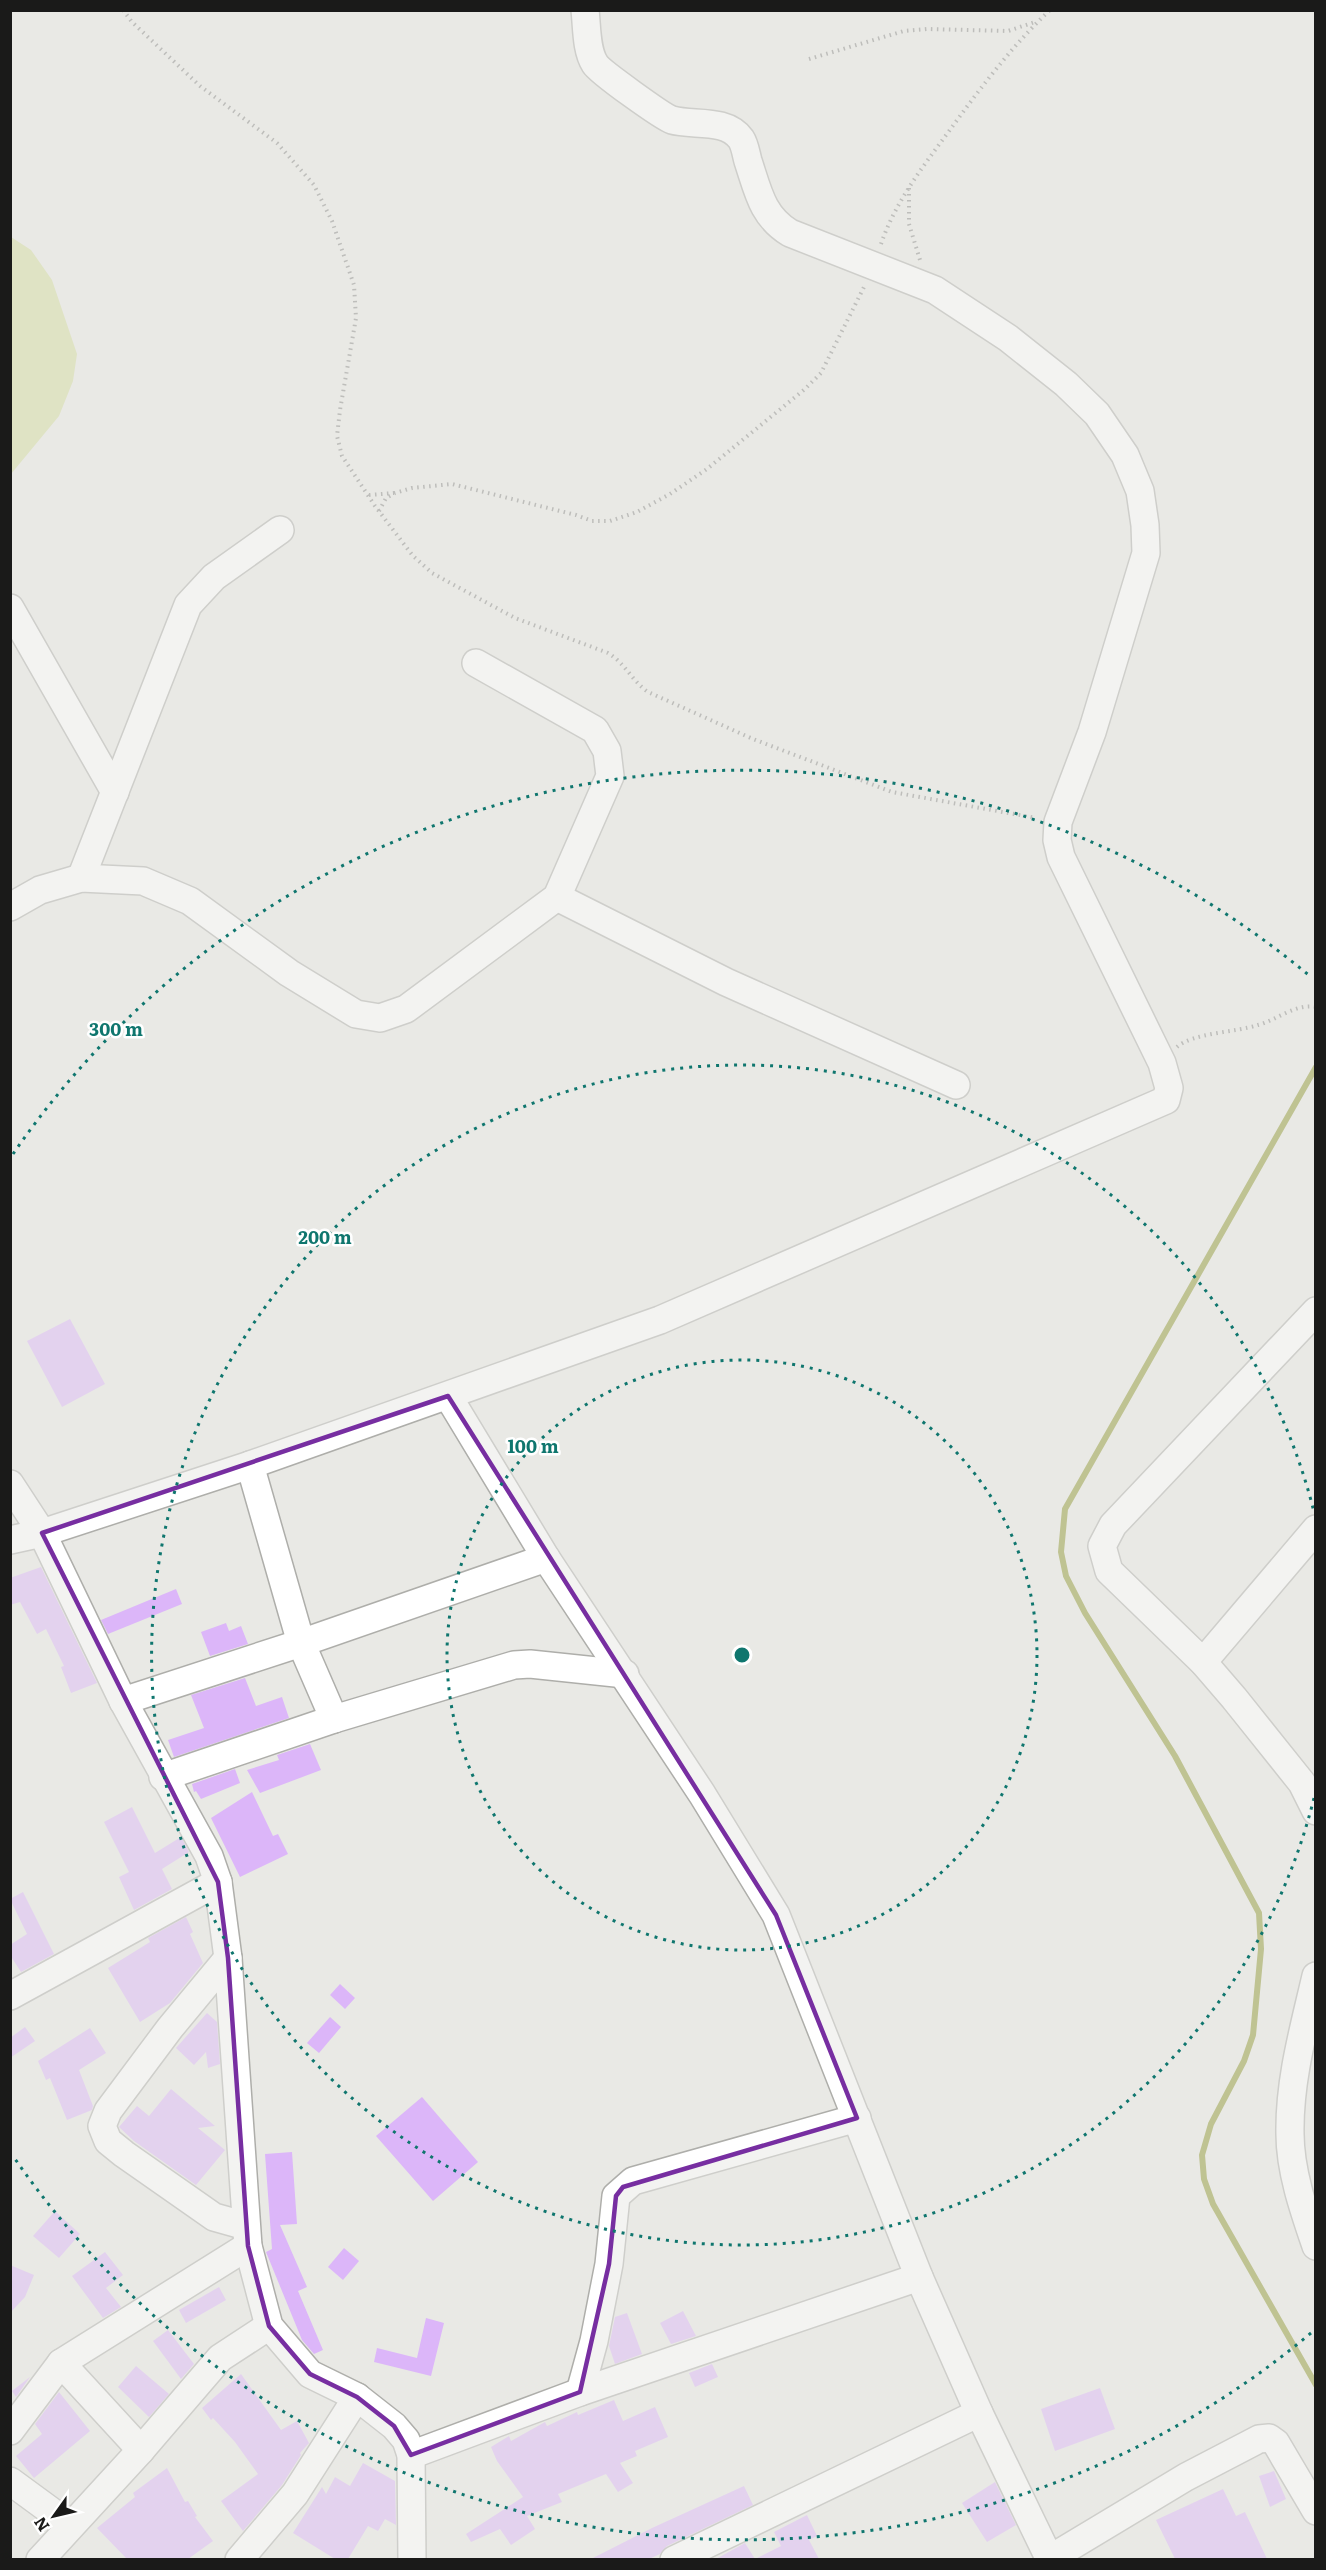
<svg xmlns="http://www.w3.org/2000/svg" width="1326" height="2570" font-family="Literata,serif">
<rect width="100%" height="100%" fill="#e9e9e5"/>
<path fill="#d3db9c" d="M11 237 31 250 52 280 77 354 73 381 59 416 11 474Z"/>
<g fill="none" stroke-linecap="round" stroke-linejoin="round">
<path stroke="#8c942e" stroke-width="6" d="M1316 1067 1065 1509 1061 1552 1066 1576 1085 1613 1175 1756 1259 1913 1261 1949 1253 2035 1244 2061 1211 2124 1202 2155 1204 2179 1213 2204 1316 2385"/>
</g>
<g fill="#dcb6f9">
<path d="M70 1319 105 1384 62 1407 27 1341Z"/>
<path d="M41 1567 97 1683 71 1693 61 1667 64 1666 46 1629 37 1634 20 1602 10 1605V1578Z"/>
<path d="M176 1589 182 1604 108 1634 101 1620Z"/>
<path d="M226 1623 229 1631 241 1626 248 1644 210 1656 201 1632Z"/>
<path d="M245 1678 256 1706 282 1697 289 1718 174 1757 168 1740 204 1728 191 1695Z"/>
<path d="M310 1744 321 1770 260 1793 247 1770 279 1760 277 1755Z"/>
<path d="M235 1769 240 1783 201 1799 196 1791 194 1792 192 1784Z"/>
<path d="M252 1792 273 1836 278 1834 288 1854 240 1877 211 1818Z"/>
<path d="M132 1807 155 1853 181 1837 189 1852 162 1869 172 1889 134 1910 119 1877 129 1872 104 1822Z"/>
<path d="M23 1892 54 1954 21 1972 10 1955V1945L27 1934 10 1899Z"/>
<path d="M186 1917 193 1932 190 1934 203 1963 170 2003 140 2022 108 1968 150 1942 148 1938Z"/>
<path d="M340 1984 355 1998 345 2009 330 1995Z"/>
<path d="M207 2013 217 2022 220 2064 208 2068 206 2052 194 2065 176 2048Z"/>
<path d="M330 2017 341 2027 319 2053 307 2043Z"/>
<path d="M25 2027 35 2041 10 2058V2038Z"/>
<path d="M90 2028 106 2053 79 2070 93 2106 92 2110 67 2120 50 2078 46 2080 38 2061Z"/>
<path d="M171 2089 215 2126 198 2128 225 2150 196 2185 134 2141 119 2127 137 2106 149 2116Z"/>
<path d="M422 2097 478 2162 433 2201 376 2136Z"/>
<path d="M292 2152 297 2224 280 2225 307 2287 298 2291 323 2350 314 2354 302 2340 266 2252 272 2249 265 2154Z"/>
<path d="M55 2211 80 2234 59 2258 33 2236Z"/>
<path d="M344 2248 359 2261 343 2280 328 2267Z"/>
<path d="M105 2252 123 2275 106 2288 121 2307 103 2318 72 2276Z"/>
<path d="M10 2265 34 2275 25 2297 10 2313Z"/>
<path d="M219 2287 226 2300 186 2323 179 2310Z"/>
<path d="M683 2311 696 2336 671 2344 660 2323Z"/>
<path d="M627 2313 642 2354 615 2364 609 2346 615 2317Z"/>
<path d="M426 2318 444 2323 431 2376 374 2362 377 2348 417 2358Z"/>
<path d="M168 2330 194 2364 181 2379 153 2341Z"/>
<path d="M712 2364 718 2377 695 2387 689 2373Z"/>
<path d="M136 2366 169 2394 149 2417 118 2387Z"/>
<path d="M241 2374 281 2430 297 2421 309 2443 300 2453 301 2455 282 2485 243 2531 221 2501 258 2474 235 2442 213 2418 211 2420 202 2408Z"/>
<path d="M30 2377 16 2397 12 2391Z"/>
<path d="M1100 2388 1115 2429 1055 2451 1041 2409Z"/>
<path d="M59 2392 90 2431 34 2478 16 2456 42 2434 35 2424Z"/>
<path d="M614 2400 623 2421 655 2407 668 2437 635 2451 637 2456 620 2463 633 2483 618 2492 606 2474 558 2494 562 2502 527 2516 535 2529 511 2545 500 2529 471 2542 466 2534 523 2497 497 2461 491 2447 509 2436 511 2441 545 2422 547 2426 577 2412 578 2415Z"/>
<path d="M363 2463 395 2481 396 2525 385 2519 378 2531 368 2526 348 2559H335L293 2533 322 2487 326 2494 335 2477 350 2486Z"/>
<path d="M167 2468 185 2502 188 2501 197 2516 195 2517 213 2541 188 2559H127L97 2528 135 2497 133 2493Z"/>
<path d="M1274 2471 1286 2499 1270 2507 1259 2476Z"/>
<path d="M995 2482 1016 2525 987 2542 962 2503Z"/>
<path d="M744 2486 753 2505 667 2546 660 2554 649 2559H591L652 2528Z"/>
<path d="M1223 2489 1236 2516 1245 2512 1267 2559H1175L1156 2520Z"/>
<path d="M807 2515 817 2536 809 2540 819 2559H716L745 2543 755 2559 781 2546 774 2532Z"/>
</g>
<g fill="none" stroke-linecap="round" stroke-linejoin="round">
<defs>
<g id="minor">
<path d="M10 608 115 792"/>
<path d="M81 878 188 605 214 577 280 530"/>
<path d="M557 897 726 982 956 1085"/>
<path d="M10 907 40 890 81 878 143 881 190 901 289 973 356 1014 380 1018 406 1009 557 897 610 776 607 751 595 730 476 663"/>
<path d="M1316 1311 1113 1525 1102 1546 1109 1571 1203 1662 1234 1698 1302 1783 1316 1811"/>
<path d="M448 1396 546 1558 702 1794 776 1915 919 2277 979 2413 1050 2560"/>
<path d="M250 1465 301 1643 334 1719"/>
<path d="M10 1484 42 1533 123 1701 209 1856 218 1882 228 1958 248 2246 269 2326 310 2374 357 2397 394 2426 406 2440 411 2455 412 2560"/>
<path d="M10 1540 42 1533 250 1465 660 1320 1166 1100 1169 1088 1162 1063 1061 857 1057 840 1058 822 1092 732 1146 553 1145 525 1140 491 1125 455 1097 414 1066 384 1008 338 935 290 790 233C762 216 758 191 748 161 746 154 745 145 741 139 726 118 693 126 672 120 663 117 600 72 595 64 586 50 587 27 585 10"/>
<path d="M1203 1662 1316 1529"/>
<path d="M123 1701 301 1643 546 1558"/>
<path d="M163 1777 334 1719 514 1665 530 1664 625 1674"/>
<path d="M228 1958 170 2028 108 2111 102 2126 108 2141 124 2154 214 2217 246 2226"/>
<path d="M1316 1976C1304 2028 1289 2080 1290 2134 1290 2171 1304 2211 1316 2246"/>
<path d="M10 1996 218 1882"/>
<path d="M61 2363 141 2450"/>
<path d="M580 2392 594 2341 609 2264 616 2196 633 2181 857 2118"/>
<path d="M10 2431 61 2363 248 2246"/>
<path d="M411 2455 580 2392 919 2277"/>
<path d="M10 2481 70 2525"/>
<path d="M40 2560 141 2450 220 2358 269 2326"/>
<path d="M239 2560 295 2494 357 2397"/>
<path d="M674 2560 979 2413"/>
<path d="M1048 2560 1186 2477 1259 2439 1269 2438 1276 2443 1316 2511"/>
</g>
</defs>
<use href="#minor" stroke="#aeaeaa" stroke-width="30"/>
<g stroke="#898987" stroke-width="4" stroke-dasharray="1.5 4.5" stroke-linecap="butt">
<path d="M123 10 132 22 200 86 277 143 314 185 332 221 354 285 356 318 340 410 337 436 342 456 375 506 413 556 432 573 515 618 608 653C625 663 632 681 648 692L753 739 892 792 1036 818"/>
<path d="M809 59 904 31 927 29 1008 31 1035 22"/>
<path d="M909 188V224L920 260"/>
<path d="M881 244C896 200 925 164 952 127 982 86 1013 45 1050 10"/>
<path d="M369 495 394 493"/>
<path d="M379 511 386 498 395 493 412 488 452 484 576 515 592 521H610L637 512 670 494 707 469 805 389 821 373 865 285"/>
<path d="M1177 1047C1192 1033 1237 1032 1258 1025 1277 1020 1296 1003 1316 1007"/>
</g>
<use href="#minor" stroke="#fff" stroke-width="27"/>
</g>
<path d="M0 0H1326V2570H0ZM448 1396 776 1915 857 2118 623 2187 616 2196 609 2264 580 2392 411 2455 394 2426 357 2397 310 2374 269 2326 248 2246 228 1958 218 1882 42 1533Z" fill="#e9e9e5" fill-opacity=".55" fill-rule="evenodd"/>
<path fill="none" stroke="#772ea1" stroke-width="4.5" stroke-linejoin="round" d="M448 1396 776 1915 857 2118 623 2187 616 2196 609 2264 580 2392 411 2455 394 2426 357 2397 310 2374 269 2326 248 2246 228 1958 218 1882 42 1533Z"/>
<g fill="none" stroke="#0f766e" stroke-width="3" stroke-dasharray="3 6">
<circle cx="742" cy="1655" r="295"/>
<path d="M1314 1798A590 590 0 1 1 1314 1512"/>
<path d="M1311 2333A885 885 0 0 1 13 2156M13 1154A885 885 0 0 1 1311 977"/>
</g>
<circle cx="742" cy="1655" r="9" fill="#0f766e" stroke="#fff" stroke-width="3"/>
<g font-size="18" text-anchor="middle" font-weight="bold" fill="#0f766e" stroke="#fff" stroke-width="5" stroke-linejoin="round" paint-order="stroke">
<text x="116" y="1036">300 m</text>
<text x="325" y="1244">200 m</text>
<text x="533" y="1453">100 m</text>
</g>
<rect width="1326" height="2570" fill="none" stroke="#1a1a19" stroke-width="24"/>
<g transform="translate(54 2516) rotate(236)" stroke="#ffffff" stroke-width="4.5" paint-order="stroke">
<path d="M0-4.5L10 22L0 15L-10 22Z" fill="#1a1a19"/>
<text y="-9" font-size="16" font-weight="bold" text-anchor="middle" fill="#1a1a19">N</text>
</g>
</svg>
